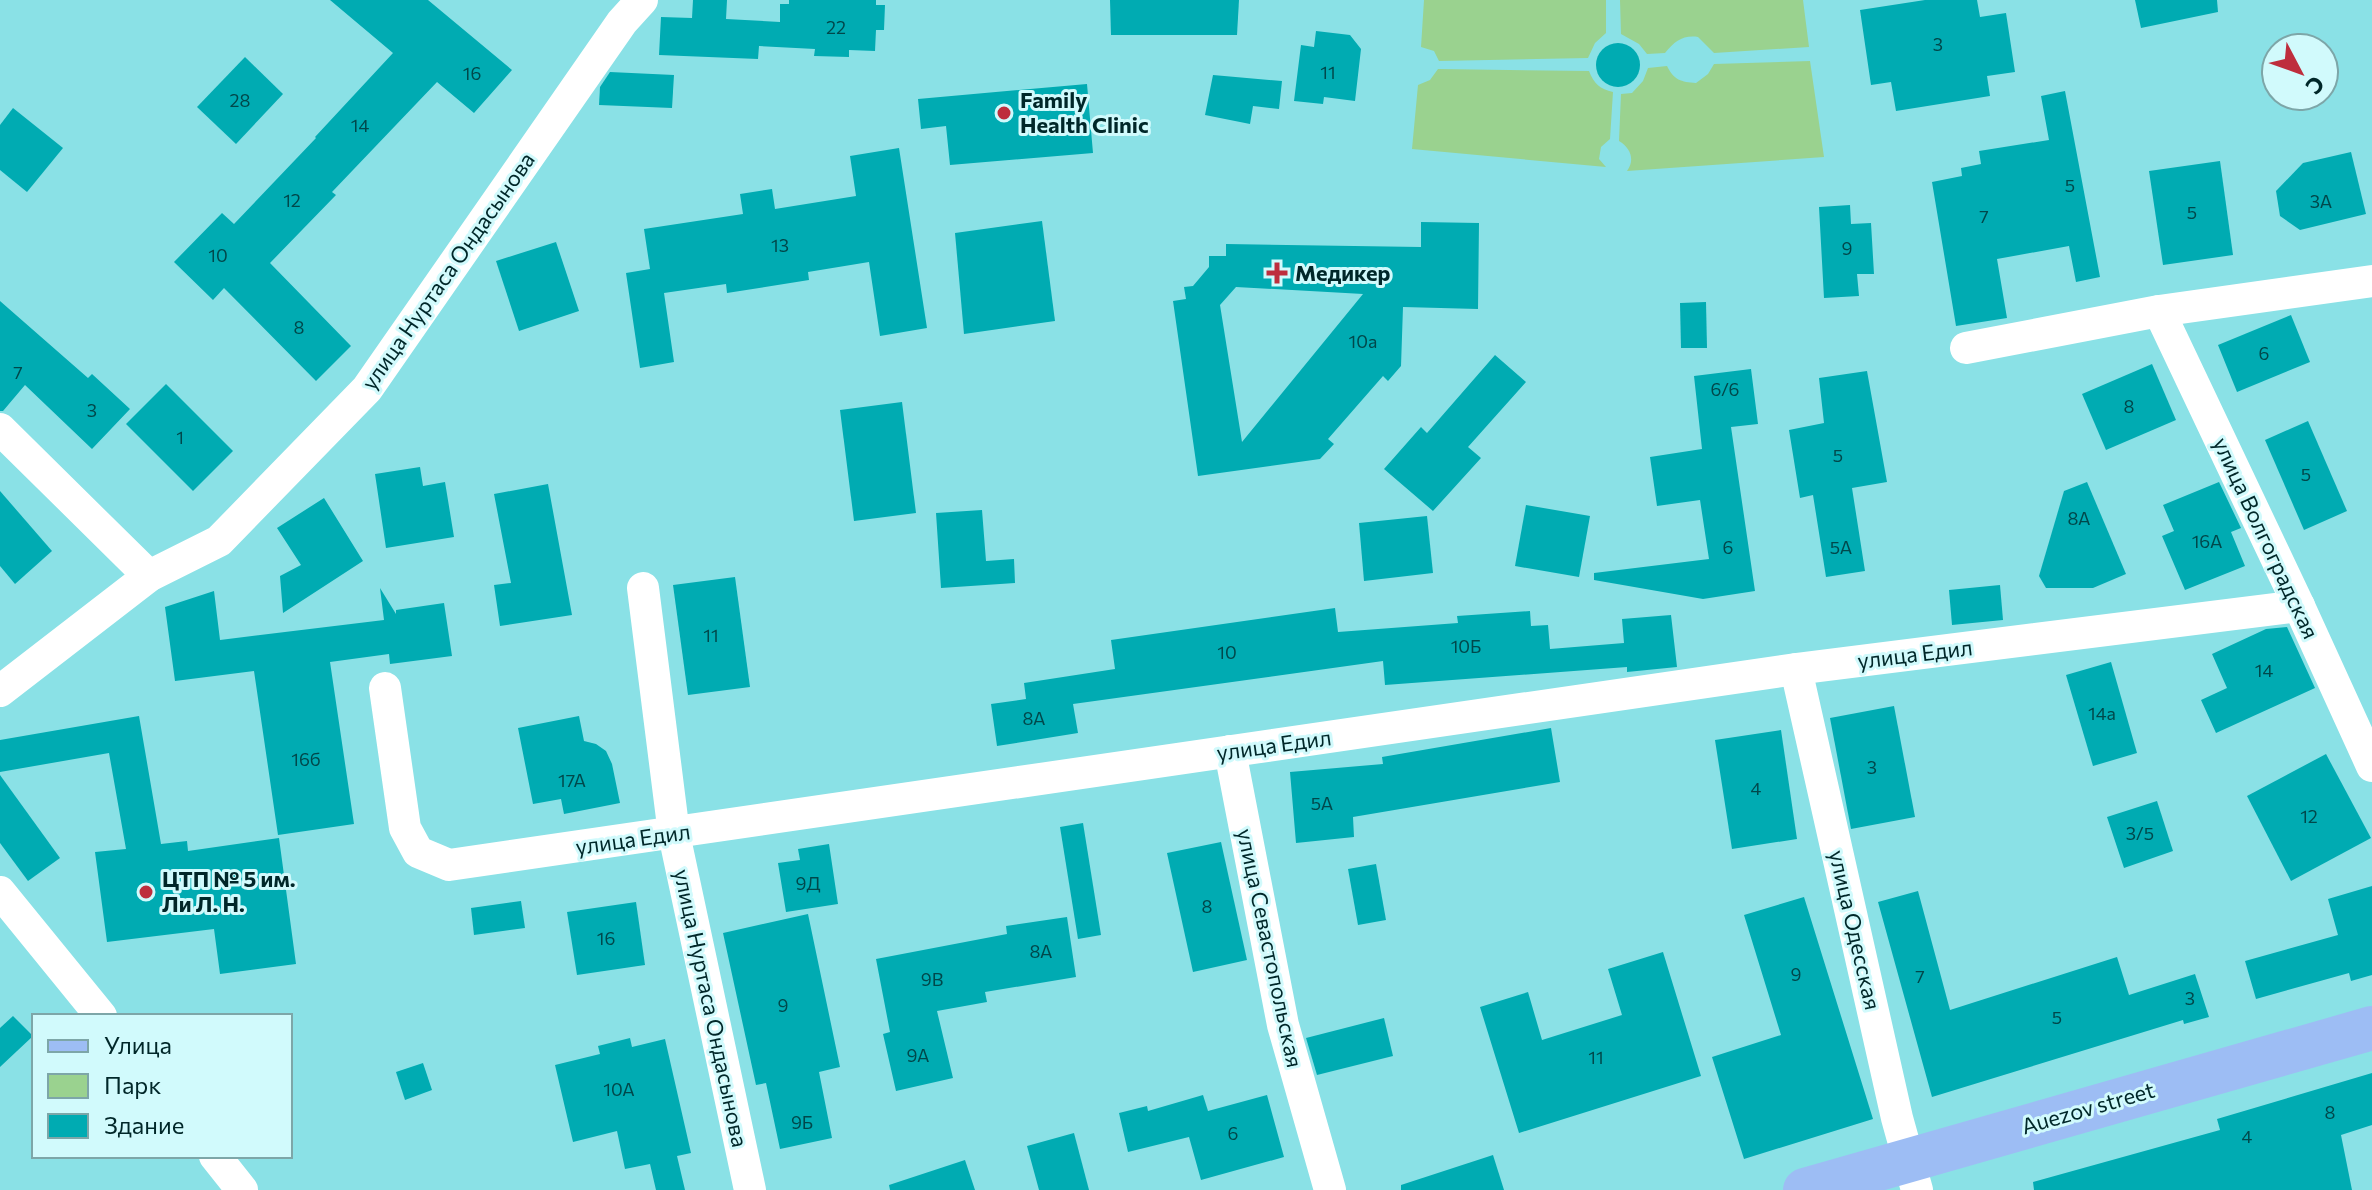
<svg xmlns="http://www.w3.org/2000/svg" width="2372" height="1190" font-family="Commissioner,sans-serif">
<rect width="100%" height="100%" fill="#8ae1e6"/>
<g fill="#9ad28f">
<path d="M1424 0H1606V33L1595 43 1588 58 1439 61 1434 51 1421 47Z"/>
<path d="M1620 0H1803L1809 47 1714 53 1698 37C1683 35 1675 41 1665 53L1647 54 1639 44 1621 34Z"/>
<path d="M1810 61 1824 157 1627 171C1635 160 1631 148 1619 141L1621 94 1632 93 1643 81 1648 68 1667 66C1674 80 1681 82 1696 83L1708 74 1714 64Z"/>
<path d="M1438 69 1589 71C1594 84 1600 89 1613 92L1610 139 1601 147 1599 159 1606 167 1412 149 1418 85 1430 80Z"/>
</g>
<g fill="#00abb2" fill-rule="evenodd">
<path d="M330 0H428L512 70 474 113 437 82 332 192 336 195 270 263 351 346 316 381 224 288 213 300 174 262 222 213 234 224 316 138 315 137 393 53Z"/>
<path d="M693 0H727L726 19 780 22V4H789V0H876V5H885L884 30H876L875 51 849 50V57L814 56 815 49 759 46 758 59 659 55 661 17 692 18Z"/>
<path d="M1110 0H1239L1237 35H1111Z"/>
<path d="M1925 0H1977L1980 17 2006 13 2015 72 1987 76 1990 96 1896 111 1891 82 1871 85 1860 10Z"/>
<path d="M2135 0H2217L2218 12 2141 28Z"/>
<path d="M1316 31 1350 35 1361 49 1355 101 1324 97 1323 104 1294 101 1301 45 1314 47Z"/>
<circle cx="1618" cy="65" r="22"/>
<path d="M245 57 283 94 236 144 197 107Z"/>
<path d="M610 72 674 75 672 108 599 105 600 87Z"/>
<path d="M1213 75 1282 81 1279 109 1253 106 1250 124 1205 115Z"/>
<path d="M1087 84 1093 153 950 165 946 126 921 129 918 99Z"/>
<path d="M2065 91 2100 277 2076 282 2069 246 1997 259 2007 318 1956 326 1932 182 1962 176 1961 168 1981 164 1979 151 2049 140 2041 96Z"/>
<path d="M13 108 63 148 27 192 0 170V125Z"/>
<path d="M899 148 927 328 880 336 869 262 808 272 809 280 727 293 726 284 664 293 674 362 640 368 626 273 650 269 644 229 743 214 740 194 772 189 775 209 856 196 850 156Z"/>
<path d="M2351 152 2366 214 2300 230 2280 216 2276 191 2303 163Z"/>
<path d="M2220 161 2233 255 2163 265 2149 171Z"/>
<path d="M1850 205 1851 224 1871 223 1874 274H1857L1859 296 1824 298 1819 207Z"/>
<path d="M1042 221 1055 321 964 334 955 233Z"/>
<path d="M1421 222 1479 223 1478 309 1403 307 1401 366 1388 381 1383 376 1328 439 1334 444 1320 459 1198 476 1173 301 1186 299 1184 287 1193 286 1209 267V256H1226V244L1421 247ZM1236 287 1363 294 1242 442 1220 305Z"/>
<path d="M556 242 579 311 519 331 496 261Z"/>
<path d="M0 301 88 378 92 374 130 409 92 449 25 385 3 411H0Z"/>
<path d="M1706 302 1707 348H1681L1680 303Z"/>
<path d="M2291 315 2310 362 2237 392 2218 345Z"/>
<path d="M1495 355 1526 382 1468 447 1481 458 1433 511 1384 469 1421 427 1427 433Z"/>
<path d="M2152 364 2176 420 2106 450 2082 394Z"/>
<path d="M1751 369 1758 424 1731 427 1755 591 1703 599 1594 580V573L1709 559 1700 500 1657 506 1650 457 1702 449 1694 376Z"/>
<path d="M1867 371 1887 482 1852 488 1865 571 1826 577 1813 495 1800 498 1789 430 1824 423 1819 378Z"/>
<path d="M166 384 233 451 193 491 126 424Z"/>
<path d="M902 402 916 513 854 521 840 410Z"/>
<path d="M2308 421 2347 511 2304 530 2265 440Z"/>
<path d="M420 467 423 486 445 482 454 537 386 548 375 474Z"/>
<path d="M2087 482 2126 574 2093 588H2046L2039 576 2064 491Z"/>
<path d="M2219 482 2241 528 2231 532 2245 566 2185 590 2162 536 2174 531 2163 505Z"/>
<path d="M548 484 572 615 500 626 494 585 511 583 494 494Z"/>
<path d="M0 491 52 551 15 584 0 566Z"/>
<path d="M324 498 363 561 283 613 280 576 301 565 277 528Z"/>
<path d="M1526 505 1590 516 1579 577 1515 566Z"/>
<path d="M982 510 986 561 1014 559 1015 583 941 588 936 513Z"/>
<path d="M1427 516 1433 573 1364 581 1359 523Z"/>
<path d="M735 577 750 687 688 695 673 585Z"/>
<path d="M2000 585 2003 620 1952 625 1949 590Z"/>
<path d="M380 588 396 614V610L444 603 452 656 390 664 389 654 330 662 354 824 278 835 254 671 175 681 165 607 214 591 220 640 384 620Z"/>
<path d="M1335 608 1338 632 1458 623 1457 616 1530 611 1531 626 1548 625 1550 649 1624 643 1622 619 1671 615 1677 667 1627 672V667L1385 685 1383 661 1073 704 1078 733 997 746 991 704 1026 699 1024 683 1115 669 1111 640Z"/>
<path d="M2287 627 2315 688 2216 733 2201 700 2227 688 2212 654 2266 629Z"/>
<path d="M2111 662 2137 753 2093 766 2066 675Z"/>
<path d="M1894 706 1915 817 1851 829 1830 718Z"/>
<path d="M139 716 161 844 187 841 188 851 279 838 296 964 220 974 214 929 107 942 95 852 126 849 109 753 0 772V740Z"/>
<path d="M579 716 584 741 596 744 606 751 612 764 620 803 564 814 561 799 533 804 518 728Z"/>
<path d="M1551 728 1560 782 1353 817 1354 837 1296 843 1290 772 1383 764 1382 757Z"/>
<path d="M1781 730 1797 839 1732 849 1715 740Z"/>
<path d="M2326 754 2371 838 2291 881 2247 796Z"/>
<path d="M0 775 60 858 28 881 0 843Z"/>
<path d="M2157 801 2173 851 2124 868 2107 817Z"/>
<path d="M1083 823 1101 935 1078 939 1060 827Z"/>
<path d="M1221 842 1247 960 1193 972 1167 853Z"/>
<path d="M829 844 838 904 786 912 778 863 800 860 798 849Z"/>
<path d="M1376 864 1386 920 1358 925 1348 869Z"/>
<path d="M2372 886V975L2351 981 2349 973 2256 999 2245 961 2338 935 2328 899Z"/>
<path d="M1918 891 1950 1010 2117 957 2129 995 2195 974 2209 1017 2184 1024 2183 1020 1932 1097 1878 902Z"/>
<path d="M1804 897 1873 1119 1744 1159 1712 1057 1781 1035 1744 915Z"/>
<path d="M521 901 525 928 474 935 471 908Z"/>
<path d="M636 902 645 965 577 975 567 912Z"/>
<path d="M808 914 840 1067 819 1072 832 1138 780 1149 766 1083 756 1085 723 933Z"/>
<path d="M1067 917 1076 977 985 992 987 1002 937 1011 953 1078 896 1091 883 1034 890 1032 876 959 1007 934 1006 926Z"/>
<path d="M1663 952 1701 1076 1519 1133 1480 1007 1528 992 1542 1040 1622 1015 1608 969Z"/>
<path d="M13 1016 33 1036 0 1067V1028Z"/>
<path d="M1384 1018 1393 1056 1317 1075 1306 1038Z"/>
<path d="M630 1038 632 1047 665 1039 691 1153 677 1156 685 1190H656L650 1164 625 1169 617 1131 573 1142 555 1065 600 1054 598 1046Z"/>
<path d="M423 1063 432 1090 405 1100 396 1072Z"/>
<path d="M2372 1073V1125L2341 1135 2352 1190H2034L2033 1182 2220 1130 2217 1119Z"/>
<path d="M1203 1095 1208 1111 1267 1095 1284 1157 1201 1180 1189 1137 1128 1152 1119 1113 1147 1106 1148 1111Z"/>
<path d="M1074 1133 1089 1190H1039L1027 1146Z"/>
<path d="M1493 1155 1504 1190H1401V1185Z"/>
<path d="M965 1160 975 1190H890L889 1185Z"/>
</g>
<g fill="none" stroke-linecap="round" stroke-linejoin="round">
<g stroke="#fff" stroke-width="32">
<path d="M2159 311 2299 606 2372 766"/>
<path d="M1966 348 2159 311 2372 281"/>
<path d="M0 429 149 576"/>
<path d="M643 588 674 834 750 1190"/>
<path d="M1796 669 1897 1118 1917 1190"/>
<path d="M385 688 405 828 418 852 449 865 1796 669 2299 606"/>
<path d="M0 691 149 576 219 541 367 389 622 22 642 0"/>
<path d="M1230 751 1283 1025 1330 1190"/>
<path d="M0 892 101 1016"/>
<path d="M215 1156 242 1190"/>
</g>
<path stroke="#9dbdf4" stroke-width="44" d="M1805 1190 2372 1028"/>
</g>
<g fill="#be2e3d" stroke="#d1fafc" stroke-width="3">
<circle cx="1004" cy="113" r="8"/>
<path d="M1273 261h8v8h8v8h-8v8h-8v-8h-8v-8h8z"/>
<circle cx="146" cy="892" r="8"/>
</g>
<g text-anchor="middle" stroke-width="6" stroke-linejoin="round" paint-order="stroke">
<g font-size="18" fill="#00484b">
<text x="836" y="34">22</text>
<text x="1938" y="51">3</text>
<text x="1328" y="79">11</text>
<text x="472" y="80">16</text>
<text x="240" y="107">28</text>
<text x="360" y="132">14</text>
<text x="2070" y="192">5</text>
<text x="292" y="207">12</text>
<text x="2321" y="208">3А</text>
<text x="2192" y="219">5</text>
<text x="1984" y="223">7</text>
<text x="780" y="252">13</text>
<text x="1847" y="255">9</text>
<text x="218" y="262">10</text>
<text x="299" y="334">8</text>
<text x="1363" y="348">10а</text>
<text x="2264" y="360">6</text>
<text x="18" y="379">7</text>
<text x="1725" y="396">6/6</text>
<text x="2129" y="413">8</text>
<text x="92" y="417">3</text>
<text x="180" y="444">1</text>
<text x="1838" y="462">5</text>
<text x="2306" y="481">5</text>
<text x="2079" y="525">8А</text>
<text x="2207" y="548">16А</text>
<text x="1728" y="554">6</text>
<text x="1841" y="554">5А</text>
<text x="711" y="642">11</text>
<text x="1466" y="653">10Б</text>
<text x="1227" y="659">10</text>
<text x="2264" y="677">14</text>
<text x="2102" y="720">14а</text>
<text x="1034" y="725">8А</text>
<text x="306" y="766">16б</text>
<text x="1872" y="774">3</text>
<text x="572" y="787">17А</text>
<text x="1756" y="795">4</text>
<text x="1322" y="810">5А</text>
<text x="2309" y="823">12</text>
<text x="2140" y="840">3/5</text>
<text x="808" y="890">9Д</text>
<text x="1207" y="913">8</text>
<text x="606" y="945">16</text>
<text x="1041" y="958">8А</text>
<text x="1796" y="981">9</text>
<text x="1920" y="983">7</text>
<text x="932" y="986">9В</text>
<text x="2190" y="1005">3</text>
<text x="783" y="1012">9</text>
<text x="2057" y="1024">5</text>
<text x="918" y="1062">9А</text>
<text x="1596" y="1064">11</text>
<text x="619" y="1096">10А</text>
<text x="2330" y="1119">8</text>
<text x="802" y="1129">9Б</text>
<text x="1233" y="1140">6</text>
<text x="2247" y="1143">4</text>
</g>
<g font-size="22" font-weight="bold" fill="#002729" stroke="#d1fafc" text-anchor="start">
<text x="1020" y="108">Family<tspan x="1020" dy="25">Health Clinic</tspan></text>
<text x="1295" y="281">Медикер</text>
<text x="162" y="887">ЦТП № 5 им.<tspan x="162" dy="25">Ли Л. Н.</tspan></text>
</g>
<g font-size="22" fill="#002729" stroke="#d1fafc">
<text transform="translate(448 271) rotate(-55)" y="8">улица Нуртаса Ондасынова</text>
<text transform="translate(2266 538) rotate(65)" y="8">улица Волгоградская</text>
<text transform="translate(1915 654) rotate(-7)" y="8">улица Едил</text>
<text transform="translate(1274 745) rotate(-8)" y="8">улица Едил</text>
<text transform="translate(633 839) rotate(-8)" y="8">улица Едил</text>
<text transform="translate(1855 930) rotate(77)" y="8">улица Одесская</text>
<text transform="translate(1270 948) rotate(78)" y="8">улица Севастопольская</text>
<text transform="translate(711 1008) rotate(78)" y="8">улица Нуртаса Ондасынова</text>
<text transform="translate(2088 1108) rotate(-16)" y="8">Auezov street</text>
</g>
</g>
<rect x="32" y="1014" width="260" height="144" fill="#d1fafc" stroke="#7da6a8" stroke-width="2"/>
<rect x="48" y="1040" width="40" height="12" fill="#9dbdf4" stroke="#7da6a8" stroke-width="2"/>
<text x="104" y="1054" font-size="24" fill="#002729">Улица</text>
<rect x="48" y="1074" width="40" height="24" fill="#9ad28f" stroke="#7da6a8" stroke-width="2"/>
<text x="104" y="1094" font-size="24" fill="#002729">Парк</text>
<rect x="48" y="1114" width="40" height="24" fill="#00abb2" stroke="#7da6a8" stroke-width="2"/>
<text x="104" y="1134" font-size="24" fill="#002729">Здание</text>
<g transform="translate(2300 72) rotate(131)"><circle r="38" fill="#d1fafc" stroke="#7da6a8" stroke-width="2"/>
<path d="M0-6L14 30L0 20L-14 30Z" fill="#be2e3d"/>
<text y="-12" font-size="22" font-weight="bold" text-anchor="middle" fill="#002729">С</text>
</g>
</svg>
